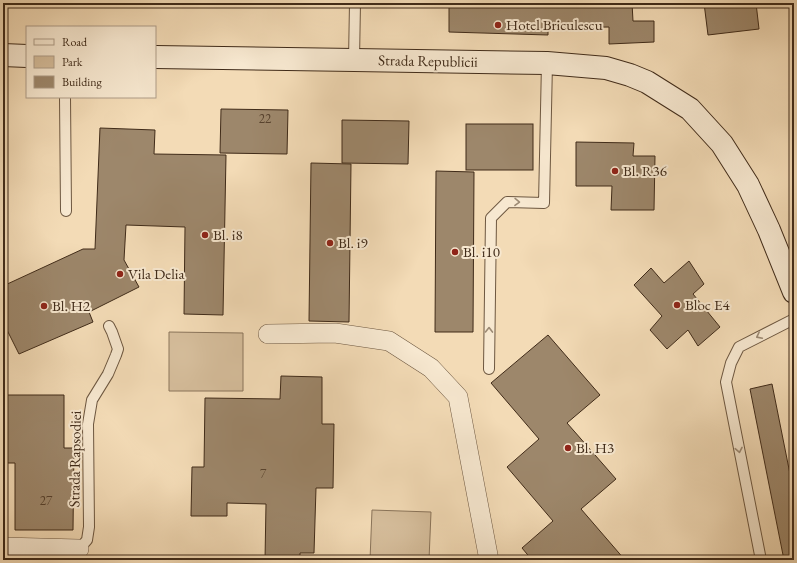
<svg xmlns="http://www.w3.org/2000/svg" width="797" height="563" font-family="'EB Garamond',serif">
<rect width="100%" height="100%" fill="#f3dbb6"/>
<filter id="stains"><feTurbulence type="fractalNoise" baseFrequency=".005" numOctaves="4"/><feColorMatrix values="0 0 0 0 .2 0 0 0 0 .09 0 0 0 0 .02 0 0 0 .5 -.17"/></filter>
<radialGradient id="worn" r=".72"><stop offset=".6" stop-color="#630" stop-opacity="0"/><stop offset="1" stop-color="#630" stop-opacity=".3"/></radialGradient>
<g fill="#d5bd9b" stroke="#8a745a">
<path d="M169 332 243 333V391H169Z"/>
<path d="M372 510 431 512 429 560H370Z"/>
</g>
<g fill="#9d876b" stroke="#402b19">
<path d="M449 3H632L633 21H654V42L609 44V27L548 28V35L449 32Z"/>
<path d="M704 3H756L759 29 708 35Z"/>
<path d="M221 109 288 110 287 154 220 153Z"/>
<path d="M342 120 409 121 408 164 342 163Z"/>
<rect x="466" y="124" width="67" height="46"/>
<path d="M100 128 155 130 154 154 226 155 223 315 184 314 185 227 126 225 124 260 139 287 89 312 93 322 19 354 3 322V286L83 249H95Z"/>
<path d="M576 142 634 143 633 156H655L654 210H611L612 186H576Z"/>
<path d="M311 163 351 164 349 322 309 321Z"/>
<path d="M436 171 474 172 473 332H435Z"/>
<path d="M689 261 704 284 693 294 720 327 698 346 688 330 667 349 650 330 662 316 634 285 651 268 664 283Z"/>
<path d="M548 335 600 395 567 423 616 479 581 509 625 560H532L522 548 553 521 507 467 539 439 491 383Z"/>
<path d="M281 376 322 377V424H334L333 488H316L314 553H300V560H265L266 504 227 503V516H191L192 467H204L205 398 280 399Z"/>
<path d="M772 384 794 494V560H784L750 389Z"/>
<path d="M4 395H64V448H74L73 530H15V463H4Z"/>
</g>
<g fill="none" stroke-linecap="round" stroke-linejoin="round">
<defs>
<g id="lane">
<path d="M354 60 355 3"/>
<path d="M65 97 66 211"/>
<path d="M489 369 491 218 507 202 544 203 547 63"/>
<path d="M79 549 87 540 89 527 88 424 92 400 108 374 116 355 118 349 112 332 109 326"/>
<path d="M761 560 726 382 731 363 739 347 794 319"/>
</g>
<g id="street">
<path d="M268 334 335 333 389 341 431 368 458 397 489 560"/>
<path d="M3 547 79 549"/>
</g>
<g id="secondary">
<path d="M3 55 27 56"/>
<path d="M155 57 354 60 547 63 606 68 630 75 647 82 690 109 722 144 748 185 769 230 794 292"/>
</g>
</defs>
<use href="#lane" stroke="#6d5740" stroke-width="12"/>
<use href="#street" stroke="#6d5740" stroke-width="20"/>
<use href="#secondary" stroke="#402b19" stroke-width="24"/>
<use href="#lane" stroke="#f7e8d0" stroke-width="10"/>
<use href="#street" stroke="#f7e8d0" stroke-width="19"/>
<use href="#secondary" stroke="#f7e8d0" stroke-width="22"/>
<defs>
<path id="rail" d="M790 3 794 19"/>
</defs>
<use href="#rail" stroke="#402b19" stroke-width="4.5"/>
<use href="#rail" stroke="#f7e8d0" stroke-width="3" stroke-dasharray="9" stroke-linecap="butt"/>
</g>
<defs><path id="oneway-chevron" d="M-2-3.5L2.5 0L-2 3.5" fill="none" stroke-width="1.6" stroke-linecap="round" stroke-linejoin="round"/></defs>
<g stroke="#9c8a74">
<use href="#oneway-chevron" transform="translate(517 202) rotate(1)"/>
<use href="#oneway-chevron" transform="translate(489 330) rotate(-89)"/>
<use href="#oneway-chevron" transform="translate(759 336) rotate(153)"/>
<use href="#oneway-chevron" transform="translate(739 450) rotate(79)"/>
</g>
<g fill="#8f2418" stroke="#f7e8d0" stroke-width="1.5">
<circle cx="498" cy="25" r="4"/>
<circle cx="615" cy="171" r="4"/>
<circle cx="205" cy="235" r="4"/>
<circle cx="330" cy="243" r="4"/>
<circle cx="455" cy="252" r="4"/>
<circle cx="120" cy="274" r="4"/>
<circle cx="677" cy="305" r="4"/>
<circle cx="44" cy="306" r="4"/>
<circle cx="568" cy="448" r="4"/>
</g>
<g text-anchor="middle" stroke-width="4" stroke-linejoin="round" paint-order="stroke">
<g font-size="13" fill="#57422e">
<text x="265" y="123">22</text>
<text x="263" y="478">7</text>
<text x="46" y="505">27</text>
</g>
<g font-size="15" fill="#402b19" stroke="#f7e8d0" text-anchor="start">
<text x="506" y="30">Hotel Briculescu</text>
<text x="623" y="176">Bl. R36</text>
<text x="213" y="240">Bl. i8</text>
<text x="338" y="248">Bl. i9</text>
<text x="463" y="257">Bl. i10</text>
<text x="128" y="279">Vila Delia</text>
<text x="685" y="310">Bloc E4</text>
<text x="52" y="311">Bl. H2</text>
<text x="576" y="453">Bl. H3</text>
</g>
<g font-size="15" fill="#402b19" stroke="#f7e8d0">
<text transform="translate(428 61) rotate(1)" y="5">Strada Republicii</text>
<text transform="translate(75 459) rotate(-89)" y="5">Strada Rapsodiei</text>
</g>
</g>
<rect width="797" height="563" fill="none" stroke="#f3dbb6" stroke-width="16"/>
<rect x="4" y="4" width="789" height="555" fill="none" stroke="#402b19" stroke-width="2"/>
<rect x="8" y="8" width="781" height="547" fill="none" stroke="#402b19"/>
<rect x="26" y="26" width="130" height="72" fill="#f7e8d0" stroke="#ae9c87"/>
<rect x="34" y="39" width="20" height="6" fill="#f7e8d0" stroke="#ae9c87"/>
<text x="62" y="46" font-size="12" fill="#402b19">Road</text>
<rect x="34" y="56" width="20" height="12" fill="#d5bd9b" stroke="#ae9c87"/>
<text x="62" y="66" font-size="12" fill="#402b19">Park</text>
<rect x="34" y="76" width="20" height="12" fill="#9d876b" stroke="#ae9c87"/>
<text x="62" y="86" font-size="12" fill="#402b19">Building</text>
<rect width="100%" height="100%" filter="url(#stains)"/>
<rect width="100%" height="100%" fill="url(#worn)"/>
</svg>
